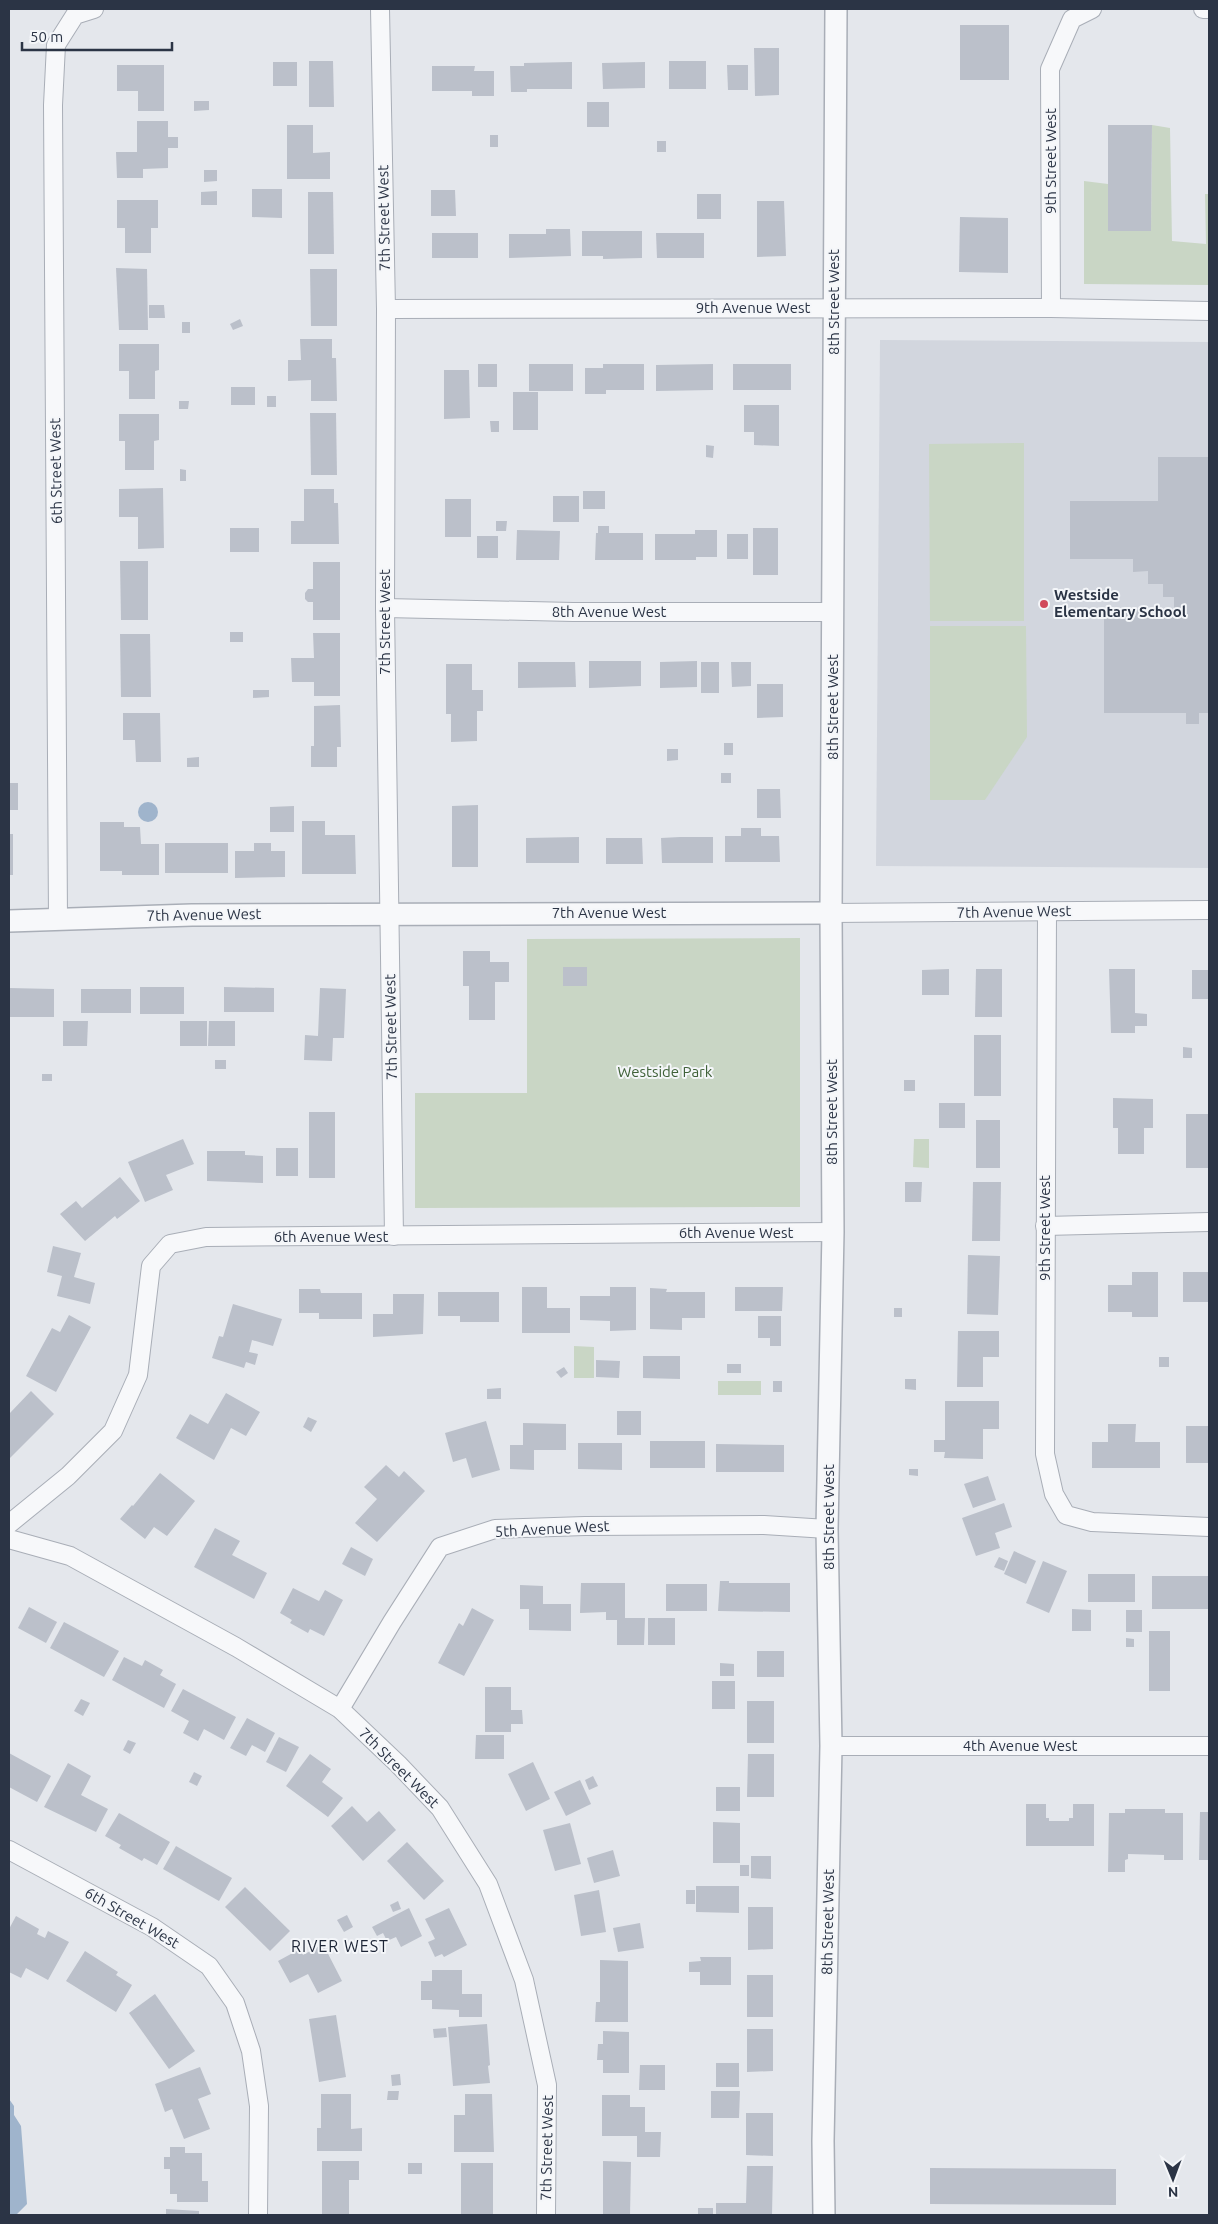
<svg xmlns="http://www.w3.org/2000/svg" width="1218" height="2224" font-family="Ubuntu,sans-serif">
<rect width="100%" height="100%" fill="#e4e7ec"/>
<path fill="#d2d6de" d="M880 340 1209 342V868L876 866Z"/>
<g fill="#c9d6c5">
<path d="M1152 125 1170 128 1172 241 1206 244 1205 194H1209V285L1084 284V181L1108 184V231H1151Z"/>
<path d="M1024 443V621H930L929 444Z"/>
<path d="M930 626H1026L1027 737 985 800H930Z"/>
<path d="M800 938V1207L415 1208V1093H527V939Z"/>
<path d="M914 1139H929V1168L913 1167Z"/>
<path d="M574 1346 594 1347V1378H574Z"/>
<rect x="718" y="1381" width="43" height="14"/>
</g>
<g fill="#9fb4cc">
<circle cx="148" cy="812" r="10"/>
<path d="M9 2099 14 2106V2115L21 2126 27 2204 16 2215H9Z"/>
</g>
<g fill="#bbc0ca">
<rect x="960" y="25" width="49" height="55"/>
<path d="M754 48H779V95L755 96Z"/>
<path d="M309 61H333L334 107H309Z"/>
<rect x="669" y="61" width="37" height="28"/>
<rect x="273" y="62" width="24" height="24"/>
<path d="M572 62V89H527V92H511L510 66H524V63Z"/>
<path d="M645 62V88L603 89 602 63Z"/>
<path d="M117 65H164V111H138V91H117Z"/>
<path d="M727 65H748V90H728Z"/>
<path d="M432 66H475L474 71H494V96H472V91H432Z"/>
<path d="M194 101H209V110L194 111Z"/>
<rect x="587" y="102" width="22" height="25"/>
<path d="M137 121H168V137H178V148H168V168L143 169V178H117L116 152H137Z"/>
<path d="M287 125H313V153L330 152V179H287Z"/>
<path d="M1108 125H1152L1151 231H1108Z"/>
<rect x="490" y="135" width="8" height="12"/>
<rect x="657" y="141" width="9" height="11"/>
<path d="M204 170H217V181L204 182Z"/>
<path d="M252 189H282V218L252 217Z"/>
<path d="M431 190H455L456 216H431Z"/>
<path d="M217 191V205H201V192Z"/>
<path d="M308 192H333L334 254H308Z"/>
<rect x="697" y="194" width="24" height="25"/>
<path d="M117 200H158V228H151V253H125V228H117Z"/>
<path d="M757 201H784L786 256 757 257Z"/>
<path d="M960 217 1008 218V273L959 272Z"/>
<path d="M546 229H570L571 256 509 258V234H546Z"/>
<path d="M582 231H642V258L603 259V256H582Z"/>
<rect x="432" y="233" width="46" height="25"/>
<path d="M656 233H704V258H657Z"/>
<path d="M116 268 147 269 148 330H119Z"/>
<path d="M310 269H337V326H311Z"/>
<path d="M149 305H164L165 318H149Z"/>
<path d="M240 319 243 326 233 330 230 324Z"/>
<rect x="182" y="322" width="8" height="11"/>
<path d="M300 339H332V358H336L337 401H311V380L288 381V360H301Z"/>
<path d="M119 344H159V370L155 371V399H129V371H119Z"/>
<rect x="478" y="364" width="19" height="23"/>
<rect x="529" y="364" width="44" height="27"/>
<path d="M603 364H644V390H606V394H585V368H603Z"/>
<path d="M713 364V390L656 391V365Z"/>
<rect x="733" y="364" width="58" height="26"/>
<path d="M444 370H469L470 418 444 419Z"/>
<rect x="231" y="387" width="24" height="18"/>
<rect x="513" y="392" width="25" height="38"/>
<rect x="267" y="396" width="9" height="11"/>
<path d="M179 401H189L188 409H179Z"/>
<path d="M744 405H779V446L754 445V432H744Z"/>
<path d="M310 413H336L337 475H311Z"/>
<path d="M119 414H159V440L154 441V470H125V441H119Z"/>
<path d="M490 421H499V432H491Z"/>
<path d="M706 445 714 446 713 458 706 457Z"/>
<path d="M1158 457H1209V713H1199V724H1186V713H1104V609H1174V597H1163V584H1148V571L1133 572V559H1070V501H1158Z"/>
<path d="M180 469 186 470V481H180Z"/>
<path d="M163 488 164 548 138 549V517H119V489Z"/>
<path d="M304 489H334V503H338L339 544H291V521H304Z"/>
<rect x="583" y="491" width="22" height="18"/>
<rect x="553" y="496" width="26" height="26"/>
<rect x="445" y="499" width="26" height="38"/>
<path d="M496 521H507L506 531H496Z"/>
<path d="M598 526H609V533H643V560H595L596 533H598Z"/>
<rect x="230" y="528" width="29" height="24"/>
<rect x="753" y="528" width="25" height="47"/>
<path d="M517 530 560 531 559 560H516Z"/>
<path d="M695 530H717V557H696V560H655V534H695Z"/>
<rect x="727" y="534" width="21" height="25"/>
<rect x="477" y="536" width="21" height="22"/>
<path d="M120 561H148V620H121Z"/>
<path d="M313 562H340V620H313V602H308L305 599V593L308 589H313Z"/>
<rect x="230" y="632" width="13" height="10"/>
<path d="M313 633H340V696H314V682H292L291 658H314Z"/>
<path d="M120 634H150L151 697H121Z"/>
<path d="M589 661H641V686L589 688Z"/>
<path d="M697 661V687L660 688V662Z"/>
<path d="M518 662H575L576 687 518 688Z"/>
<rect x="701" y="662" width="18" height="31"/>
<path d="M731 662H751V686L732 687Z"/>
<path d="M446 664H472V690H483V711H477V741L451 742V714H446Z"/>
<path d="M757 684H783V717L757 718Z"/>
<path d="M253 690H269V697L253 698Z"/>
<path d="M340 705 341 747H337V767H311V746H314V706Z"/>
<path d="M123 713H160L161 762H136L135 740H123Z"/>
<rect x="724" y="743" width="9" height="12"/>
<path d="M667 749H678V760L667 761Z"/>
<path d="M199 757V767H187V758Z"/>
<rect x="721" y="773" width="10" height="10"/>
<rect x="9" y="783" width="9" height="27"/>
<path d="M757 789H780L781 818H757Z"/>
<path d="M478 805V867H452V806Z"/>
<path d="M294 806V832H270V807Z"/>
<path d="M302 821H325V835H355L356 874H302Z"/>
<path d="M100 822H124V827H140L141 844H159V875H122V871H100Z"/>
<path d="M741 828H761V836H779L780 862H725V836H741Z"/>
<rect x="9" y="834" width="4" height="41"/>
<path d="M579 837V863H526V838Z"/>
<path d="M680 837H713V863H662L661 838Z"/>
<path d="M606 838H642L643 864H606Z"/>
<rect x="165" y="843" width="63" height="30"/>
<path d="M254 843H271V851H285V877L235 878V851H254Z"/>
<path d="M463 951H490V962H509V982H495V1020H469V986H463Z"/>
<rect x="563" y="967" width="24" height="19"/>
<path d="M949 969V995H922V970Z"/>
<path d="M976 969H1002V1017H975Z"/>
<path d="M1109 969H1135V1013L1147 1014V1026H1135V1033H1111Z"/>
<rect x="1192" y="970" width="17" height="29"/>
<rect x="140" y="987" width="44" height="27"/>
<path d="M224 987 274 988V1012H224Z"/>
<path d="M9 988 54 989V1017H9Z"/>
<path d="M320 988 346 989 344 1038H333L332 1061 304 1060 305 1035 318 1036Z"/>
<rect x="81" y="989" width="50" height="24"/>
<path d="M63 1021H88L87 1046H63Z"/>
<rect x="180" y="1021" width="27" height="25"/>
<path d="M209 1021H235V1046H208Z"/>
<rect x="974" y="1035" width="27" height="61"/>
<path d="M1183 1047 1192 1048V1058H1183Z"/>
<rect x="215" y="1060" width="11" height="9"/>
<rect x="42" y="1074" width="10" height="7"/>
<rect x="904" y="1080" width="11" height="11"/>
<path d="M1113 1098 1153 1099V1128H1144V1154H1118V1128H1113Z"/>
<rect x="939" y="1103" width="26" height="25"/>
<rect x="309" y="1112" width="26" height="66"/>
<rect x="1186" y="1114" width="23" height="54"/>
<rect x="976" y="1120" width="24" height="48"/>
<path d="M183 1139 194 1164 166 1175 173 1190 145 1202 128 1162Z"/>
<rect x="276" y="1148" width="22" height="28"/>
<path d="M207 1151H245V1155L263 1156V1183L207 1181Z"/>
<path d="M120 1177 140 1201 117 1219 115 1216 85 1241 60 1214 76 1201 82 1208Z"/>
<path d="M905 1182H922L921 1202H905Z"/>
<path d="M973 1182H1001L1000 1241H972Z"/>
<path d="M53 1246 81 1253 74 1277 95 1283 90 1304 57 1296 62 1276 47 1272Z"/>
<path d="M968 1255 1000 1256 998 1315 967 1314Z"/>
<path d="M1132 1272H1158V1317H1132V1312H1108V1285H1132Z"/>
<rect x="1183" y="1272" width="26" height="30"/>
<path d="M522 1287H547V1308H570V1333H522Z"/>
<path d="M610 1287H636V1330L610 1331V1321L580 1320V1296H610Z"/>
<path d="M735 1287H783L782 1311H735Z"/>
<path d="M650 1288 667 1289 666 1292H705V1318H682V1330L650 1329Z"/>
<path d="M299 1289H320L321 1293H362V1319H319V1313H299Z"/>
<path d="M438 1292H499V1322H460V1316H438Z"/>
<path d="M393 1294H424L423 1334 373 1337V1314H393Z"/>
<path d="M233 1304 282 1319 273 1346 252 1340 249 1352 258 1354 255 1365 246 1362 244 1368 212 1358 219 1336 223 1337Z"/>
<rect x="894" y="1308" width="8" height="9"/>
<path d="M69 1315 91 1327 56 1392 26 1376 52 1328 60 1332Z"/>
<path d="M758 1316H781V1346H770V1338H758Z"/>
<path d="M958 1331H999V1357H983V1387H957Z"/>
<path d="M643 1356H680V1379L643 1378Z"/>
<rect x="1159" y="1357" width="10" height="10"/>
<path d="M596 1360 620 1361 619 1378 596 1377Z"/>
<rect x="727" y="1364" width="14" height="9"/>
<path d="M564 1367 568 1373 561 1378 556 1372Z"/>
<path d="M905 1379H916V1390L905 1389Z"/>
<rect x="773" y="1381" width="9" height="11"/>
<path d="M501 1388V1399H487V1389Z"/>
<path d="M31 1391 54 1414 9 1459V1414Z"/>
<path d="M226 1393 260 1412 246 1436 231 1428 214 1460 176 1438 190 1414 208 1424Z"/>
<path d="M945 1401H999V1429H983V1459L944 1458 945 1452H934V1440H945Z"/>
<rect x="617" y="1411" width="24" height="24"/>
<path d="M308 1417 317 1421 311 1432 303 1427Z"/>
<path d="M486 1421 500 1470 472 1478 466 1458 453 1462 445 1433Z"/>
<path d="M523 1423 566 1424V1450H534V1470L510 1469V1445H523Z"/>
<path d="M1108 1424H1136L1135 1442H1160V1468H1092V1442H1108Z"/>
<rect x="1186" y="1426" width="23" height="37"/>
<rect x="650" y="1441" width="55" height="27"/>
<path d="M578 1443H622V1470L578 1469Z"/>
<path d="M716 1444 784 1445V1472H716Z"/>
<path d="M386 1465 399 1477 404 1471 425 1491 377 1542 355 1523 377 1499 364 1487Z"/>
<path d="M909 1469H918V1476L909 1475Z"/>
<path d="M160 1473 195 1501 167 1536 154 1527 145 1539 120 1519 132 1505 133 1506Z"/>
<path d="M988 1476 996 1500 973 1508 964 1484Z"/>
<path d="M1004 1503 1012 1527 995 1533 1000 1548 976 1556 962 1518Z"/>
<path d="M215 1528 240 1541 232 1555 267 1573 254 1599 194 1567Z"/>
<path d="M351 1547 373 1559 365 1576 342 1564Z"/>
<path d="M1014 1551 1036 1561 1026 1584 1004 1574Z"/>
<path d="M999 1557 1008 1561 1004 1571 994 1567Z"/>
<path d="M1043 1561 1067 1571 1049 1613 1026 1603Z"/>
<rect x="1088" y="1574" width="47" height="28"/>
<rect x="1152" y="1576" width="57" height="33"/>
<path d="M720 1581H729V1583H790V1612L718 1611Z"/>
<path d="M581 1583H625V1618H645L644 1645H617V1620H606V1612L580 1613Z"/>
<rect x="666" y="1584" width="41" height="27"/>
<path d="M520 1585 543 1586V1604H571V1631L529 1630V1609H520Z"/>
<path d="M293 1588 319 1601 325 1590 343 1600 324 1636 310 1629 308 1633 290 1623 292 1620 280 1613Z"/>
<path d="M29 1607 57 1622 46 1643 18 1628Z"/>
<path d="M472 1608 494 1620 464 1676 438 1663 459 1623 463 1626Z"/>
<path d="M1072 1609 1091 1610V1631H1072Z"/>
<rect x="1126" y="1610" width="16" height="22"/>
<rect x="648" y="1618" width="27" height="27"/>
<path d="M64 1622 119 1651 104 1677 50 1648Z"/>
<rect x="1149" y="1631" width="21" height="60"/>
<path d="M1126 1638 1134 1639V1647H1126Z"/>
<rect x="757" y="1651" width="27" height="26"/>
<path d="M124 1657 142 1666 145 1660 163 1670 160 1675 176 1684 164 1708 112 1680Z"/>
<path d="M720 1663 734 1664V1676H720Z"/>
<rect x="712" y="1681" width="23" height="28"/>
<path d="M485 1687H511V1710H522L523 1724H511V1732H485Z"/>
<path d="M183 1689 236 1717 224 1740 204 1729 198 1741 183 1733 189 1721 171 1711Z"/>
<path d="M81 1699 90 1703 83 1716 74 1711Z"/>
<rect x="747" y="1701" width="27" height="42"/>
<path d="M247 1718 275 1733 265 1752 252 1745 246 1756 230 1748Z"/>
<path d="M476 1735H504V1759H475Z"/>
<path d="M279 1737 299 1747 286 1772 266 1762Z"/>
<path d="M128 1740 136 1743 130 1754 123 1750Z"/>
<path d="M9 1753 51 1776 37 1802 9 1787Z"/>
<path d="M310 1754 331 1769 322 1782 343 1798 328 1817 286 1786Z"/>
<path d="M748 1754H774V1797H747Z"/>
<path d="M533 1762 550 1799 526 1811 508 1774Z"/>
<path d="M68 1763 91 1776 81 1795 108 1809 96 1832 44 1807Z"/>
<path d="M194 1772 202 1776 197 1786 189 1782Z"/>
<path d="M593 1776 598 1786 589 1790 585 1780Z"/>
<path d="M580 1780 591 1804 566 1816 554 1792Z"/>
<rect x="716" y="1787" width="24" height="24"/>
<path d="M1026 1804H1046V1818H1049V1821H1069V1818H1073V1804H1094V1846H1026Z"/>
<path d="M352 1806 367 1822 379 1811 396 1830 363 1861 331 1826Z"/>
<path d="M1125 1809H1165V1813H1183V1860H1164V1855L1128 1854V1859L1125 1860V1872H1108L1109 1813H1125Z"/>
<path d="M1200 1812H1209V1860H1199Z"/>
<path d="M119 1813 170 1842 157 1865 144 1858 142 1861 119 1848 121 1845 105 1836Z"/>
<path d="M713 1822 740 1823V1863H713Z"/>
<path d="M570 1823 581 1864 555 1871 543 1830Z"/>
<path d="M407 1842 444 1881 424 1900 387 1861Z"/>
<path d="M176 1846 232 1878 219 1901 163 1869Z"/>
<path d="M613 1850 620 1876 594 1883 587 1858Z"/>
<path d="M751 1856H771V1879L751 1878Z"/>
<rect x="740" y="1865" width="9" height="11"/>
<path d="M696 1886H739V1913L696 1912Z"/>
<path d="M245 1887 290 1931 270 1951 225 1907Z"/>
<path d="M599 1890 606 1932 581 1936 574 1895Z"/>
<rect x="686" y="1890" width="9" height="14"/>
<path d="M398 1901 401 1909 393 1912 390 1905Z"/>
<path d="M748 1907H773V1949L748 1950Z"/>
<path d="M409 1908 422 1936 401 1947 396 1937 387 1941 383 1933 377 1936 372 1927Z"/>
<path d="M449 1908 467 1945 444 1957 442 1954 435 1957 428 1942 435 1939 425 1919Z"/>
<path d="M347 1915 353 1927 344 1932 337 1920Z"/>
<path d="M16 1916 39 1929 37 1934 45 1938 48 1931 69 1942 48 1980 26 1968 21 1978 9 1972V1929Z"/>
<path d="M640 1923 644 1948 618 1952 613 1928Z"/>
<path d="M323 1944 342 1981 318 1993 308 1974 290 1983 278 1961 300 1949 303 1955Z"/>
<path d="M85 1951 118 1972 116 1975 132 1985 116 2012 66 1981Z"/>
<path d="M700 1957H731V1985H700V1972H689V1962L701 1961Z"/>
<path d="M600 1960 628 1961V2022H595L596 2002H600Z"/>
<path d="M432 1970H462V1994H482V2017H459V2010L432 2009V2000H421V1981H432Z"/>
<rect x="747" y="1975" width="26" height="42"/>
<path d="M155 1994 195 2051 169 2069 129 2013Z"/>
<path d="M336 2015 346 2077 319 2082 309 2019Z"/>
<path d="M487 2024 490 2065 488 2066 490 2083 453 2086 448 2027Z"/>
<path d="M446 2028 447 2037 434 2038 433 2029Z"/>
<path d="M747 2029H773V2071L747 2072Z"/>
<path d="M603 2031 629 2032V2073H603V2060H597L598 2044H603Z"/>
<rect x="716" y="2063" width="23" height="24"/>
<path d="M640 2065H665V2090H639Z"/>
<path d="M200 2067 211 2094 198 2099 210 2129 184 2139 172 2109 165 2112 155 2084Z"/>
<path d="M400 2074 401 2085 392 2086 391 2075Z"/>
<path d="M388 2091H399L398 2100H387Z"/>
<path d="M711 2091H740L739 2118H711Z"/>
<path d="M321 2094H351V2129L362 2128V2151H317V2128H321Z"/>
<path d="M465 2094H492L494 2152H454V2115H465Z"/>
<path d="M602 2095H630V2107H645V2132H661L660 2157H637V2136H602Z"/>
<path d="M746 2113H773V2156L746 2155Z"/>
<path d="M170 2147H185V2153H202V2181H208V2202H177V2194H170V2169H164V2157H170Z"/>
<path d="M322 2161H359V2180H349V2215H322Z"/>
<path d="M603 2161 631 2162 630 2215H603Z"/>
<rect x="408" y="2163" width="14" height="11"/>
<rect x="461" y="2163" width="32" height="52"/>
<path d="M747 2166H773L772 2215H716V2203H746Z"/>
<path d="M930 2168 1116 2169V2205L930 2204Z"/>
<rect x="698" y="2208" width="15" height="7"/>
<path d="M166 2209 199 2211V2215H166Z"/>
</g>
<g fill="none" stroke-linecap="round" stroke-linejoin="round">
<defs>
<g id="minor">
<path d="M380 9 386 309 385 608 394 1236"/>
<path d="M1203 9H1209"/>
<path d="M1051 308 1050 69 1072 19 1092 9"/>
<path d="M386 309 1051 308 1209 311"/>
<path d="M385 608 573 612H833"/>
<path d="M1047 912 1045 1454 1054 1494 1066 1515 1092 1522 1209 1527"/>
<path d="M831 913 1209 910"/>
<path d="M58 919 53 105 56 45 75 15 94 9"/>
<path d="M1045 1226 1209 1222"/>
<path d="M9 1524 68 1476 113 1431 138 1375 151 1266 170 1244 206 1237 833 1232"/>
<path d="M9 1539 70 1556 236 1647 340 1709 398 1764 440 1808 488 1884 524 1980 547 2085 546 2215"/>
<path d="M340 1709 392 1622 440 1547 495 1529 585 1526 764 1525 827 1529"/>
<path d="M831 1746H1209"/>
<path d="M9 1850 152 1927 209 1966 235 2003 251 2051 259 2106 258 2215"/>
</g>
<g id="tertiary">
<path d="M9 921 192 915 831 913"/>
<path d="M824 2215 823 2141 831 1746 827 1529 833 1232 831 913 836 9"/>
</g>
</defs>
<use href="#minor" stroke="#a9aeb7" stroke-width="20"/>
<use href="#tertiary" stroke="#a9aeb7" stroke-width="24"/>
<use href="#minor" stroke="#f7f8fa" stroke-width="18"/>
<use href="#tertiary" stroke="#f7f8fa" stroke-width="21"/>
</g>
<circle fill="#d1495b" stroke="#f4f6f9" stroke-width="2" cx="1044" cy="604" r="5"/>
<g text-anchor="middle" stroke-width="4" stroke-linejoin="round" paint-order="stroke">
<g font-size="15" fill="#2b3445" stroke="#f4f6f9">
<text transform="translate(1051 161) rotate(-90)" y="5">9th Street West</text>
<text transform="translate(384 218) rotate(-91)" y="5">7th Street West</text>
<text transform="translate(834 302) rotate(-90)" y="5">8th Street West</text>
<text x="753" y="313">9th Avenue West</text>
<text transform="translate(56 471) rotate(-91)" y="5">6th Street West</text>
<text x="609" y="617">8th Avenue West</text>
<text transform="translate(385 622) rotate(-90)" y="5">7th Street West</text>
<text transform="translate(833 707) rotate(-90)" y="5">8th Street West</text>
<text transform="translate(1014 912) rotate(-1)" y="5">7th Avenue West</text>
<text x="609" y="918">7th Avenue West</text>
<text transform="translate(204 915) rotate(-1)" y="5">7th Avenue West</text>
<text transform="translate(391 1027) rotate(-91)" y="5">7th Street West</text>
<text transform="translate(832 1112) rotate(-90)" y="5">8th Street West</text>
<text transform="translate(1045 1228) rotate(-90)" y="5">9th Street West</text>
<text x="736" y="1238">6th Avenue West</text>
<text x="331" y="1242">6th Avenue West</text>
<text transform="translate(829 1517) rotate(-90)" y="5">8th Street West</text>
<text transform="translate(552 1529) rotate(-3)" y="5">5th Avenue West</text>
<text x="1020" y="1751">4th Avenue West</text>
<text transform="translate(399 1768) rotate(45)" y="5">7th Street West</text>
<text transform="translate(132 1918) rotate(30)" y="5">6th Street West</text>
<text transform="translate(828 1922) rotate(-89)" y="5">8th Street West</text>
<text transform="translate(547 2148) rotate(-89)" y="5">7th Street West</text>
</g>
<g font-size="15" font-weight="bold" fill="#2b3445" stroke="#f4f6f9" text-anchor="start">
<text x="1054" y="600">Westside<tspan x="1054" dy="17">Elementary School</tspan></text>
</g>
<g font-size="15" fill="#3f6138" stroke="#f4f6f9">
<text x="665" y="1077">Westside Park</text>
</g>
<g font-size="16" letter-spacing="1" fill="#1d2536" stroke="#f4f6f9">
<text x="340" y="1952">RIVER WEST</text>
</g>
</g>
<rect width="1218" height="2224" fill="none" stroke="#2b3445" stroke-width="20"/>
<g transform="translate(1173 2179) rotate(179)" stroke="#f4f6f9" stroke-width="4" paint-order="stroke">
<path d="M0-4L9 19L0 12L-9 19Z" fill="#2b3445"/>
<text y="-8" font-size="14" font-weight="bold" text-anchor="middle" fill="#2b3445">N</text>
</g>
<path d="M22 42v8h150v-8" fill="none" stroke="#2b3445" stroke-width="2.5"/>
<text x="30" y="42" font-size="15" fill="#2b3445" stroke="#f4f6f9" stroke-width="4" paint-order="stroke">50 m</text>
</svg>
